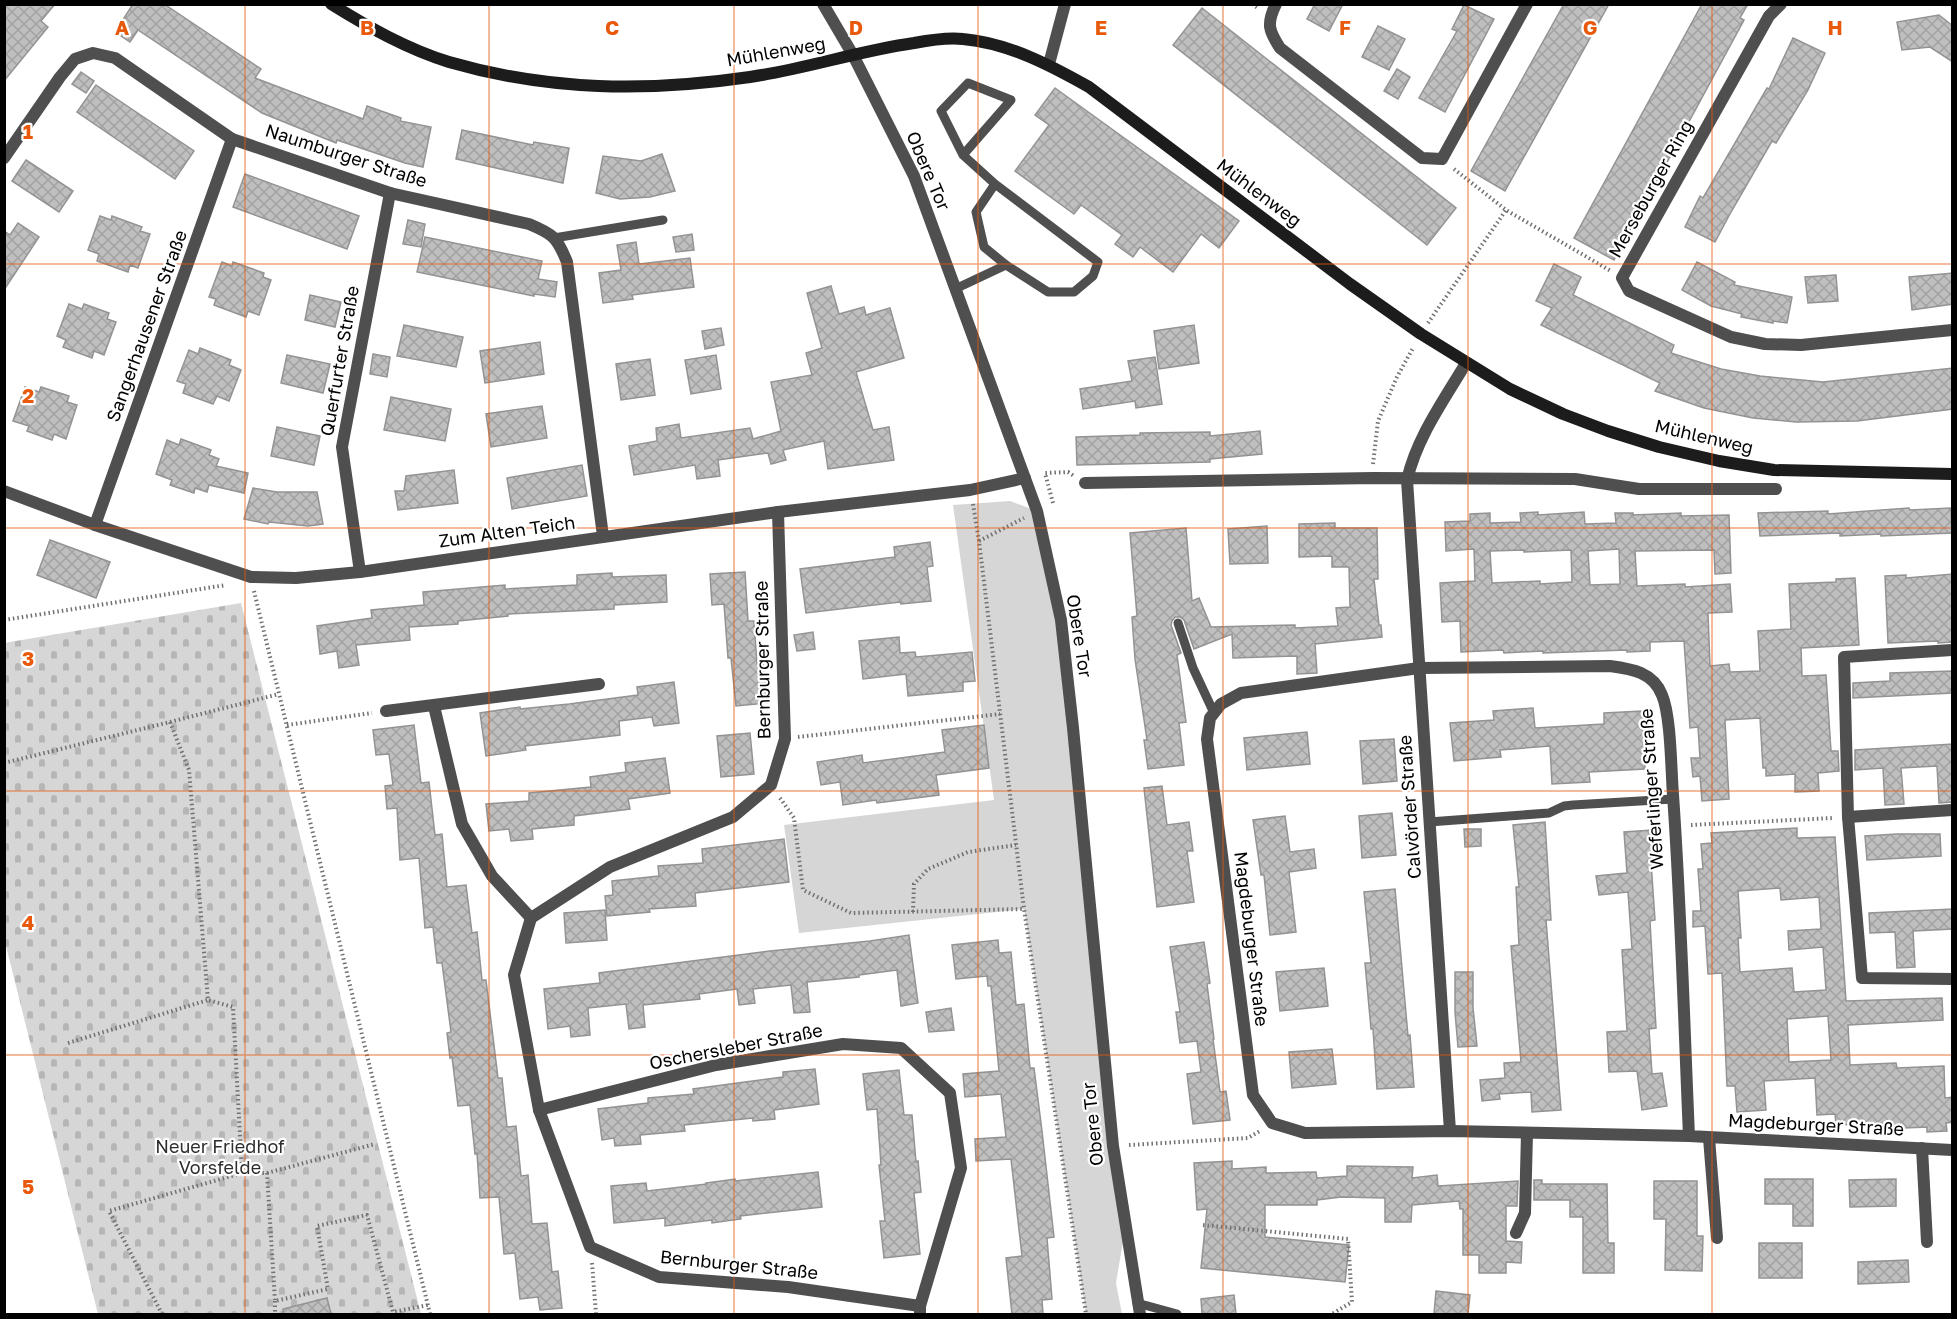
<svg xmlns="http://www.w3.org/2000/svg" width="1957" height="1319" font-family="'Golos Text',sans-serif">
<defs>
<pattern id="cemetery-stones" width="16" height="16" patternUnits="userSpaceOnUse" patternTransform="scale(1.5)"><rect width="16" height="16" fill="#d6d6d6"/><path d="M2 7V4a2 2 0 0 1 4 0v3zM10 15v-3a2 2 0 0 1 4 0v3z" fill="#b6b6b6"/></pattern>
<pattern id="building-cross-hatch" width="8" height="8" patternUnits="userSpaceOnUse" patternTransform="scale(1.5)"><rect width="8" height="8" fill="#bfbfbf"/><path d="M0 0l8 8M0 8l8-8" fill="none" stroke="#a2a2a2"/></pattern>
</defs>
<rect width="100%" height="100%" fill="#fff"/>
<path fill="#d6d6d6" d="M1010 501 1037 511 1061 620 1125 1229 1116 1283 1122 1314H1086L1024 909 799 933 784 825 994 800 953 505Z"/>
<path fill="url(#cemetery-stones)" d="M241 603 421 1314H98L5 942 4 643Z"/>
<g fill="url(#building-cross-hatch)" stroke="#939393" stroke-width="1.5" fill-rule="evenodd">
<path d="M4 4H55L41 21 48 27 4 81Z"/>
<path d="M133 4H164L261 69 255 78 363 119 367 106 401 118 400 121 431 127 423 167 405 163 337 140 336 143 262 113 138 30 130 42 115 32Z"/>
<path d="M1315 4H1343L1329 31 1307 19Z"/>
<path d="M1564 4H1609L1505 191 1471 171Z"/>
<path d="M1702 4H1748L1740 18 1744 20 1614 260 1574 238Z"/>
<path d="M1464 5 1494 19 1445 112 1419 98 1457 31 1452 29Z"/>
<path d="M1202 8 1456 208 1427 245 1173 45Z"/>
<path d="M1939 15 1953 26V62L1930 47 1902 50 1897 22Z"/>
<path d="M1378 26 1405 39 1389 70 1362 57Z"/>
<path d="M1793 38 1825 53 1808 90 1776 143 1772 141 1731 212 1715 242 1685 227 1700 196 1703 198 1767 88 1769 89Z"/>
<path d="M1397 69 1410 77 1398 99 1384 91Z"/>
<path d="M81 72 94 81 86 93 72 84Z"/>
<path d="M96 85 194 151 175 179 77 112Z"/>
<path d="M1055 88 1239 221 1219 248 1201 234 1173 272 1140 247 1133 257 1115 244 1122 235 1081 205 1074 214 1015 171 1049 125 1035 115Z"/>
<path d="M462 130 533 145 534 142 569 148 563 183 456 159Z"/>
<path d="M662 154 675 191 650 197 620 199 596 193 603 156 641 161Z"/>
<path d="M26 160 73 191 59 212 12 181Z"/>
<path d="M245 174 359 216 347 249 233 207Z"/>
<path d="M100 216 111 220 112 216 142 227 140 231 150 234 138 268 130 265 128 272 97 261 99 254 88 250Z"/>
<path d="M408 220 425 224 421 247 403 244Z"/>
<path d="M18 223 39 237 4 290V231L10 235Z"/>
<path d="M692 234 694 250 676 252 673 237Z"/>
<path d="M425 237 542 261 538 279 557 282 555 297 534 294V296L417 272Z"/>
<path d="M636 242 639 264 690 258 694 287 632 295 633 299 603 303 599 273 621 270 617 245Z"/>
<path d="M222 262 232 266 233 262 264 273 263 277 271 280 259 315 248 311 246 317 214 305 216 299 209 297Z"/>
<path d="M1697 262 1735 282 1734 285 1792 297 1787 323 1773 321V323L1741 317 1742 314 1711 306 1682 290Z"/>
<path d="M1554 264 1581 277 1573 295 1674 345 1671 353 1721 369 1760 376 1823 382 1953 368V409L1857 421 1796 422 1753 418 1704 408 1655 391 1660 383 1541 325 1552 308 1536 301Z"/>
<path d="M1953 273V304L1912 310 1909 277Z"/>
<path d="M1836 275 1838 301 1808 303 1805 277Z"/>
<path d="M831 286 839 314 864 307 866 315 890 308 904 358 856 372 873 430 889 427 894 460 828 469 824 441 783 450 786 460 771 464 768 453 718 460 720 476 697 479 695 465 634 475 629 446 657 441 656 428 679 424 681 438 750 428 753 439 781 431 771 382 812 375 806 353 822 348 807 293Z"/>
<path d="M310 295 341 302 335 327 305 320Z"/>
<path d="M69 304 82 309 84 304 109 313 107 319 116 322 104 355 94 351 92 358 63 347 66 340 57 336Z"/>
<path d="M404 325 463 337 456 367 397 356Z"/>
<path d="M1194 325 1199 363 1159 369 1154 331Z"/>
<path d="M721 328 724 345 705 349 702 331Z"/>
<path d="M540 342 544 374 485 383 480 351Z"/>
<path d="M200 348 231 360 229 365 241 370 229 401 217 396 213 404 183 393 186 384 177 381 189 350 198 354Z"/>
<path d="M373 354 390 357 387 377 370 374Z"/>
<path d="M287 355 330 364 323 393 281 383Z"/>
<path d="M716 355 721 389 691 394 685 360Z"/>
<path d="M1155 357 1162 404 1136 408 1135 401 1083 409 1080 389 1132 381 1128 361Z"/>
<path d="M650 359 655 395 621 400 616 364Z"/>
<path d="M25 387 39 392 41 387 69 396 67 402 77 405 66 439 54 434 52 440 27 431 29 426 13 421Z"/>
<path d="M391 397 451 409 445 441 384 430Z"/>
<path d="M542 406 547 438 491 447 486 414Z"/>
<path d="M277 427 320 436 314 465 271 456Z"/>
<path d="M1260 431 1262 454 1210 459V462L1077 465 1076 437 1140 435V433L1210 432V436Z"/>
<path d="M181 439 211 450 209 455 219 459 216 466 248 473 244 493 209 485 207 492 195 488 194 493 170 485 172 480 156 474 167 440 179 445Z"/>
<path d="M582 465 587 496 512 509 507 478Z"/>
<path d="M454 470 458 503 398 510 395 491H404L406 476Z"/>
<path d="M253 488 277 492H317L323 524 308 526 269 522 268 524 244 519Z"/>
<path d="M1909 508 1910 510 1951 508 1952 533 1881 536V534L1840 536V533L1760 536 1758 513 1828 511V514Z"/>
<path d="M1538 512V515L1584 512 1585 524 1616 523 1615 513H1633V515L1681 513V516L1729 515 1731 573 1715 574 1714 550 1635 551 1637 586 1685 584V587L1730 584 1732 612 1708 613 1710 666 1729 664 1730 672 1760 671 1758 631 1791 629 1789 584 1836 582V579L1855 578 1859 645 1801 648 1802 676 1826 675 1831 751H1838L1839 771 1818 773 1819 791 1795 792V774L1766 776V768H1763L1760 718 1725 720 1729 799 1702 801 1700 776 1693 777 1691 758H1700L1698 727 1690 728 1684 641 1650 642V651L1627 652V650L1543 653V651L1504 653 1503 650 1461 652 1460 621 1442 622 1440 583 1475 581 1474 549 1446 551 1445 522 1470 521V514L1490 513V523L1521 522 1520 513ZM1619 549 1620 584 1590 585 1588 551ZM1524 550V552L1571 550 1572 582 1540 584V581L1492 583 1490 551Z"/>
<path d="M1335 523V528H1377L1378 579H1374L1379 625H1381L1382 637 1315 644 1317 673 1297 674V656L1233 658 1232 634 1194 649 1184 620 1180 617H1175L1172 621 1171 625 1181 653 1177 655 1186 722 1179 723 1184 765 1148 769 1144 740H1147L1135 659 1132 617 1137 616 1130 533 1186 528 1192 601 1199 598 1211 627 1295 625V628L1338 626 1336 608 1350 607 1349 567H1332V556L1299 557V524Z"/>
<path d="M1267 526 1268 563 1230 564 1228 529Z"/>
<path d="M50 540 110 562 96 598 37 575Z"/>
<path d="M930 542 933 566 927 567 931 601 901 604 900 602 806 613 800 569 895 557 894 547Z"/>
<path d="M745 572 748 621H754L757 664H763L767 703 736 706 731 658H728L724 604 712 605 710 574Z"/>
<path d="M612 573V577L666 575 667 602 614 605V609L508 614V616L458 621V624L409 627 410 640 356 645 359 665 339 668 337 651 320 654 317 626 372 618 371 610 424 605 423 592 505 585V589L577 585V575Z"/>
<path d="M1953 574V642L1938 643V641L1888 643 1885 576 1906 575V578Z"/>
<path d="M813 632 815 649 797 651 794 635Z"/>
<path d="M899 637 900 653 915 652 916 657 972 652 975 681 963 682V691L908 696 906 674 863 679 859 641Z"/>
<path d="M1953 671V693L1853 698V683L1890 681V673Z"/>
<path d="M674 682 679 723 654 726 652 717 619 721 620 735 525 746 526 750 486 756 480 713 520 707V709L569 704 638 695 637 687Z"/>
<path d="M1533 708 1535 728 1604 724V713L1642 711 1645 769 1589 772 1590 782 1552 784 1550 746 1500 750 1501 757 1454 761 1450 723 1494 720 1493 711Z"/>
<path d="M414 725 421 783 429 782 435 835 442 834 447 887 466 885 472 933 477 932 482 980H486L498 1078H502L507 1127 516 1126 521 1176 528 1175 532 1224 547 1223 552 1272 558 1271 562 1308 540 1310 538 1297 520 1299 515 1253 504 1254 499 1197 480 1198 477 1153 475 1154 470 1105 458 1106 452 1057 450 1058 447 1033 451 1032 442 963H437L433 927 425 928 419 858 400 860 397 808 387 809 385 786 393 785 389 754 376 755 373 730Z"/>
<path d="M984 725 989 768 936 775 939 795 877 803 876 800 843 805 840 782 821 785 817 762 862 755 863 763 945 752 942 730Z"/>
<path d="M1307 732 1310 764 1247 770 1244 738Z"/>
<path d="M750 733 754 774 721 777 717 736Z"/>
<path d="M1394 739 1397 781 1363 784 1360 741Z"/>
<path d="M1953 744V802L1939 803 1937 766 1901 768 1904 804 1885 805 1883 768 1855 770V750Z"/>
<path d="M665 758 670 793 628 799 630 809 574 816V825L532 829 533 839 511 841 509 829 489 831 486 804 529 801V793L591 787 590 777 626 772 625 763Z"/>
<path d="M1162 786 1167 825 1189 822 1193 851H1187L1194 902 1157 907 1144 788Z"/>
<path d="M1392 813 1396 855 1362 858 1359 816Z"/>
<path d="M1285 816 1290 852 1314 849 1316 868 1289 872 1296 932 1270 935 1264 875H1261L1253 820Z"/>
<path d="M1545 822 1551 920H1546L1561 1110 1532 1112 1531 1092 1499 1094 1500 1099 1482 1101 1480 1080 1505 1078 1504 1063 1521 1062 1511 946 1519 945 1516 887H1519L1513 825Z"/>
<path d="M1797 828V838L1835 837 1846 1001 1942 998 1943 1020 1848 1025 1850 1065 1896 1063 1897 1068 1944 1066 1945 1098 1953 1097V1122L1946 1123 1947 1131 1927 1132V1127L1882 1129V1123L1836 1125 1835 1114 1817 1115 1815 1078 1764 1081 1766 1110 1737 1112 1735 1086H1727L1722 973 1708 974 1705 926 1693 927V911H1701L1698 869H1703L1701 844 1712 843 1711 833ZM1780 888 1781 900 1819 897 1821 929 1788 931 1789 950 1823 947 1826 990 1794 992 1792 968 1740 972 1738 938H1741L1738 891ZM1828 1016 1831 1060 1789 1062 1787 1019Z"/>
<path d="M1464 829H1481V846L1465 847Z"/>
<path d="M1652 830 1654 862H1651L1655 920 1650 921 1656 1028 1649 1029 1652 1074 1662 1073 1667 1106 1642 1110 1637 1071 1609 1072 1607 1032 1627 1031 1622 950 1632 949 1628 892 1599 895 1596 876 1627 873 1624 832Z"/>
<path d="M1897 834H1940L1941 856 1867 860 1865 836Z"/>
<path d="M784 839 789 882 695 893 696 906 649 909 650 912 607 916 605 896 613 895 612 881 659 876 658 866 703 863 702 849Z"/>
<path d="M1395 889 1408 1036 1410 1035 1414 1087 1377 1089 1373 1029H1371L1365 963H1371L1364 892Z"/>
<path d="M1953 909V929L1913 931 1915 967 1897 968 1895 932 1870 933 1869 913Z"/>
<path d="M605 910 607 940 566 943 564 913Z"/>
<path d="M909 935 918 1003 901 1006 897 970 859 975V977L807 982 810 1012 794 1013 791 985 753 989 755 1003 739 1005 737 989 699 994 700 999 643 1005 645 1027 629 1029 626 1004 588 1008 590 1035 571 1037 570 1026 548 1029 544 989 600 983 599 973 770 951 870 941Z"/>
<path d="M998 940 999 953 1011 952 1016 1005 1024 1004 1030 1068H1034L1042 1131 1054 1237 1047 1238 1052 1299 1042 1300 1043 1314H1012L1006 1258 1022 1256 1011 1159 976 1161 975 1139 1006 1137 1001 1094 965 1097 963 1074 999 1071 991 986H988L987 976 956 979 952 945Z"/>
<path d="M1204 942 1210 983 1207 984 1214 1039H1213L1220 1092 1226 1091 1230 1120 1193 1124 1187 1074 1201 1072 1197 1041 1180 1043 1176 1012H1180L1170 947Z"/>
<path d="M1324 968 1328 1006 1280 1011 1276 972Z"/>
<path d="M1455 972H1473V1008L1477 1046 1458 1047 1455 1012Z"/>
<path d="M951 1008 954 1030 929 1032 926 1012Z"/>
<path d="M1332 1049 1336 1084 1292 1088 1289 1052Z"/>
<path d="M815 1069 819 1104 774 1110 775 1119 753 1121V1118L684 1125 685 1131 640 1135 641 1144 615 1146 614 1138 602 1140 598 1109 648 1103V1098L694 1094 693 1089 783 1077V1072Z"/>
<path d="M899 1070 904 1115H912L916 1162 918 1161 921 1192 914 1193 920 1254 884 1258 880 1221H885L879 1165H881L877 1109 867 1110 863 1074Z"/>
<path d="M1232 1161V1169L1266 1167V1173L1316 1172 1317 1178 1347 1176V1166L1413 1167 1412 1178 1437 1175 1438 1186 1518 1181 1517 1206H1506V1241L1522 1242 1521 1263 1506 1262V1273H1479V1255H1463V1209H1460L1459 1201 1412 1205 1411 1222H1385V1198L1341 1197 1317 1200V1205H1265V1237L1349 1245 1345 1282 1201 1268 1207 1209 1197 1210 1194 1163Z"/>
<path d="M818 1172 822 1207 740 1216 741 1219 712 1223V1220L665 1226V1218L614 1223 611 1186 646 1183 647 1191 707 1184 706 1183 735 1179V1181Z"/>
<path d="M1765 1179H1813V1226H1793V1204H1765Z"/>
<path d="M1896 1179V1206L1850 1207 1849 1180Z"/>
<path d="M1534 1180H1542V1184H1607L1608 1243H1614V1273H1583V1217H1570V1200H1534Z"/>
<path d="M1654 1181H1697V1236H1703L1702 1271 1665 1270 1666 1219H1654Z"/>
<rect x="1759" y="1243" width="43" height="35"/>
<path d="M1908 1260 1909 1282 1858 1284V1262Z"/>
<path d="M1436 1291 1470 1295 1468 1314H1434Z"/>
<path d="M1234 1295 1236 1314H1202L1201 1299Z"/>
<path d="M327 1298 331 1314H283V1309Z"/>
</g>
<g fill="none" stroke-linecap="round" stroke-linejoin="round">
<g stroke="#717171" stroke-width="4" stroke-dasharray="1.5 3" stroke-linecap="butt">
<path d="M1252 4 1259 9"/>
<path d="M1454 169 1506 210 1611 271"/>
<path d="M1428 323 1506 210"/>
<path d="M1373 464 1378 421 1397 377 1413 348"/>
<path d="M1053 503 1045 473 1068 472 1074 476"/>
<path d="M973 504 979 541 1024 909 1086 1314"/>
<path d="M979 541 1024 518"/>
<path d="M254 591 430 1314"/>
<path d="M4 620 226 585"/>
<path d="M170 722 279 694"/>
<path d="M287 725 372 713"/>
<path d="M798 737 1000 714"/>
<path d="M4 763 170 722 189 770 208 1000 233 1007 242 1173H267L275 1301 328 1289 317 1226 367 1215 393 1312 428 1305"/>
<path d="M780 798 794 818 803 890 851 913 1024 909"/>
<path d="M1691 825 1833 818"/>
<path d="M913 912 914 884 928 869 968 852 1016 845"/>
<path d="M68 1043 208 1000"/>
<path d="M1129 1145 1248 1138 1260 1131"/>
<path d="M267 1173 375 1144"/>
<path d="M1203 1225 1348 1239 1352 1302 1332 1314"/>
<path d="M592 1263 596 1314"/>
<path d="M275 1301V1314"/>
<path d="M162 1314 109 1211 242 1173"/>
</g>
<g stroke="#4f4f4f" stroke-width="9">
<path d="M963 155 1011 100 968 83 941 111 963 155 995 184 1098 262 1093 276 1074 292H1048L1006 265 984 247 976 212 995 184"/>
<path d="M554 238 663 220"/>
<path d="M955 289 1006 265"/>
<path d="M1178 623 1193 668 1214 713"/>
<path d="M1429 822 1549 813 1564 806 1573 805 1673 799"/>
<path d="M1137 1303 1177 1314"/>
</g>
<g stroke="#4f4f4f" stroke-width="12">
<path d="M823 4 853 55 914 176 1037 511 1061 620 1073 728 1113 1146 1140 1314"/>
<path d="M1276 4C1266 24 1269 31 1280 48L1422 158 1442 159 1527 4"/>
<path d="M1781 4 1769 16 1622 278 1629 291 1731 337 1765 344 1801 345 1952 330"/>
<path d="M1049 64 1065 4"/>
<path d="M4 158 60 77 75 59 93 53 115 58 232 139 390 193 529 224C553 234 557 237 567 262L603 536"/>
<path d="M1085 483 1373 478 1575 479 1639 489H1776"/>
<path d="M4 491 95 525 251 577 296 578 360 572 778 512 970 490 1025 478"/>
<path d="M778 512 785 739 771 785 733 817 610 867 531 918 514 975 539 1110 590 1247 659 1277 788 1287 920 1306"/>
<path d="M95 525 232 139"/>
<path d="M360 572 342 447 390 193"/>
<path d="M1952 650 1844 657 1848 817 1862 978 1952 979"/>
<path d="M434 706 462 824 492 876 531 918"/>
<path d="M386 711 599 684"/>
<path d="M1848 817 1952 810"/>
<path d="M539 1110 716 1065 843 1044 901 1048 950 1093 961 1168 920 1306V1314"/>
<path d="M1450 1131 1407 480C1417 437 1444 400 1466 363"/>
<path d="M1689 1136C1684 1022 1681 908 1673 795 1671 769 1671 716 1662 695 1653 672 1632 669 1610 666L1419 668 1241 693 1221 704 1210 718 1207 739 1253 1095 1272 1123 1305 1133 1450 1131 1689 1136 1952 1150"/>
<path d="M1709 1138 1717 1238"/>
<path d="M1922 1148 1927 1242"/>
<path d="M1516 1233 1525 1213 1527 1133"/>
</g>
<path stroke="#1c1c1c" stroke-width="12" d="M331 4C368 27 407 49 449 62 549 91 647 92 750 77 805 69 858 51 914 43 930 40 947 37 963 39 1008 43 1050 65 1089 87L1350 284 1421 334 1510 389 1563 414 1608 431 1659 447 1719 461 1774 470 1952 474"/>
</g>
<path fill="none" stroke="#e8590c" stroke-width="1.5" stroke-opacity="0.55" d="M245 4V1314M489 4V1314M734 4V1314M978 4V1314M1223 4V1314M1468 4V1314M1712 4V1314M4 264H1952M4 528H1952M4 791H1952M4 1055H1952"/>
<g text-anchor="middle" stroke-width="4.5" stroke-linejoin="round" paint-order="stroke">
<g font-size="18" fill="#000" stroke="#fff">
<text transform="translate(776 52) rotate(-10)" y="6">Mühlenweg</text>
<text transform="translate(346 156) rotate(18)" y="6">Naumburger Straße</text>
<text transform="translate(928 171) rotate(67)" y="6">Obere Tor</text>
<text transform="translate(1651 189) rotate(-61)" y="6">Merseburger Ring</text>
<text transform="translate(1259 193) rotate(37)" y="6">Mühlenweg</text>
<text transform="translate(147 326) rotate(-70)" y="6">Sangerhausener Straße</text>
<text transform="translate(340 361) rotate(-80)" y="6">Querfurter Straße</text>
<text transform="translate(1704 437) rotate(13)" y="6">Mühlenweg</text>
<text transform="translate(507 532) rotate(-8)" y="6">Zum Alten Teich</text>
<text transform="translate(1079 636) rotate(81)" y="6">Obere Tor</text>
<text transform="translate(763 660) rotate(-91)" y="6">Bernburger Straße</text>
<text transform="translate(1652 789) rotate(-94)" y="6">Weferlinger Straße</text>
<text transform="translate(1410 807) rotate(-94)" y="6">Calvörder Straße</text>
<text transform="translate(1251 939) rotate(83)" y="6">Magdeburger Straße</text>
<text transform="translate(736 1047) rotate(-11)" y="6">Oschersleber Straße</text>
<text transform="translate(1093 1124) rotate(-96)" y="6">Obere Tor</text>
<text transform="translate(1816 1125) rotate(3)" y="6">Magdeburger Straße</text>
<text transform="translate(739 1265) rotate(6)" y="6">Bernburger Straße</text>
</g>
<g font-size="18" fill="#2d2d2d" stroke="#fff">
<text x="220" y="1153">Neuer Friedhof<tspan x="220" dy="21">Vorsfelde</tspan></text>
</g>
</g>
<g font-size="20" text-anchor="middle" font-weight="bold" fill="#e8590c" stroke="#fff" stroke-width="4.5" stroke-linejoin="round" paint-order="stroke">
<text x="122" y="35">A</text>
<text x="367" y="35">B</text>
<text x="612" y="35">C</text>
<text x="856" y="35">D</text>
<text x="1101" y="35">E</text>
<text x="1345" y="35">F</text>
<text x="1590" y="35">G</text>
<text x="1835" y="35">H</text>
<text x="28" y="139">1</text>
<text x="28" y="403">2</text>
<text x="28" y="666">3</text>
<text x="28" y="930">4</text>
<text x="28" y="1194">5</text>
</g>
<rect width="1957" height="1319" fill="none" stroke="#000000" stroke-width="12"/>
</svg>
